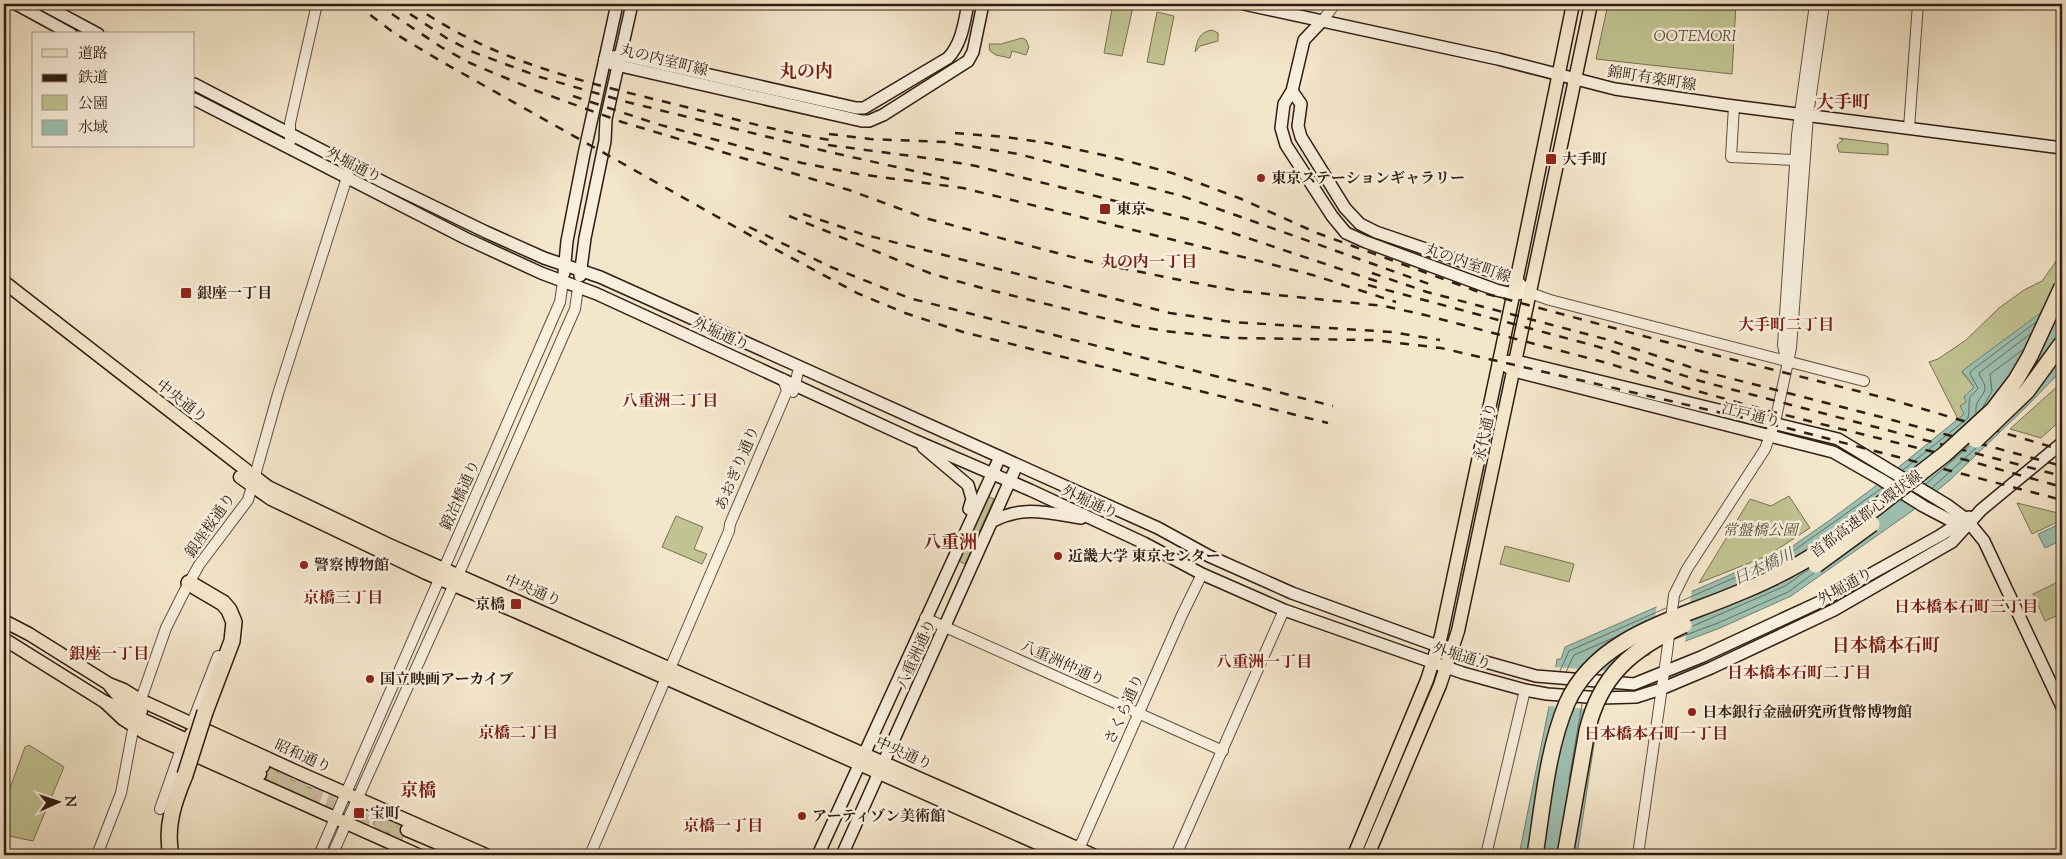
<svg xmlns="http://www.w3.org/2000/svg" width="2066" height="859" font-family="'Sorts Mill Goudy','Noto Serif JP',serif">
<rect width="100%" height="100%" fill="#f4e6ca"/>
<filter id="stains"><feTurbulence type="fractalNoise" baseFrequency=".004" numOctaves="4"/><feColorMatrix values="0 0 0 0 .2 0 0 0 0 .09 0 0 0 0 .02 0 0 0 .5 -.17"/></filter>
<radialGradient id="worn" r=".72"><stop offset=".6" stop-color="#630" stop-opacity="0"/><stop offset="1" stop-color="#630" stop-opacity=".3"/></radialGradient>
<g fill="#c1c392" stroke="#787052">
<path d="M1113 4 1133 7 1122 56 1104 53Z"/>
<path d="M1608 4H1736L1732 74 1596 59Z"/>
<path d="M1157 12 1174 16 1164 65 1147 62Z"/>
<path d="M1212 30 1218 33V41L1200 46 1195 52C1197 41 1199 32 1212 30Z"/>
<path d="M1022 38 1026 40 1029 47 1026 55 1012 51 1010 58 996 55 990 51 989 44H1001Z"/>
<path d="M1839 138 1888 144V155L1839 152 1837 145 1843 140Z"/>
<path d="M2062 253V298L1962 372 1974 387 1966 402 1965 414 1958 419 1929 362 1938 359 1966 340 1999 308 2024 290 2042 281Z"/>
<path d="M2060 384 2062 386V419L2041 438 2010 429Z"/>
<path d="M987 496 994 499 965 564 959 561Z"/>
<path d="M1789 496 1810 528 1767 556 1699 583 1750 499 1771 506Z"/>
<path d="M2017 503 2062 514V520L2032 534Z"/>
<path d="M676 516 703 527 694 549 707 554 702 564 662 547Z"/>
<path d="M1505 546 1574 564 1569 582 1500 564Z"/>
<path d="M2062 580V613L2045 621 2033 594Z"/>
<path d="M29 745 64 767 33 841 4 835V805L25 747Z"/>
<path d="M267 762 281 775 322 793 317 804 259 779Z"/>
<path d="M379 813 407 826 401 841 373 824Z"/>
</g>
<g fill="#9cc0b1" stroke="#717f72">
<path d="M2062 293V370L2026 407 1950 480 1912 511 1791 596 1720 628 1646 656 1631 665H1626L1599 712 1577 855H1519L1549 707 1557 659H1561L1565 647 1750 566 1780 555 1830 520 1873 488 1964 414 1960 406 1966 402 1964 397 1974 387 1962 371 2050 306Z"/>
<path d="M2062 523V540L2045 548 2038 534Z"/>
</g>
<g fill="#f4e6ca">
<path d="M1692 589 1685 643 1650 656 1657 604Z"/>
<path d="M1554 667 1626 672 1602 710 1547 706Z"/>
</g>
<g fill="none" stroke-linecap="round" stroke-linejoin="round">
<g stroke="#666e62" stroke-width="1">
<path d="M1983 407 1992 391 1990 374 2024 349"/>
<path d="M1976 414C1974 399 1984 398 1985 388 1985 382 1980 378 1979 373L2030 334"/>
<path d="M1903 470 1968 418C1970 411 1968 404 1970 397 1972 394 1977 391 1978 388L1970 374 1971 371 2036 322"/>
<path d="M1926 484 1969 446"/>
<path d="M1932 488 1976 448"/>
<path d="M1679 602 1752 570 1782 559 1882 488"/>
<path d="M1693 626 1785 586 1809 569"/>
<path d="M1675 639 1718 623 1788 592 1814 573"/>
<path d="M1560 671 1569 651 1666 608"/>
<path d="M1566 672 1574 655 1620 635"/>
<path d="M1569 780 1582 704"/>
</g>
<g stroke="#cdbea5" stroke-width="12" stroke-dasharray="12 6" stroke-linecap="butt">
<path d="M263 766 336 798"/>
<path d="M260 774 404 837"/>
</g>
<defs>
<g id="tertiary">
<path d="M1323 20 1335 4"/>
<path d="M1734 106 1731 157 1795 160"/>
<path d="M1909 128 1918 4"/>
<path d="M290 142V123L317 4"/>
<path d="M1530 293 1550 300 1864 381"/>
<path d="M1786 359 1783 345 1797 135 1815 4"/>
<path d="M793 392 799 368"/>
<path d="M1674 595 1687 569 1765 449 1775 422 1791 348 1808 115 1824 4"/>
<path d="M925 618 1223 751"/>
<path d="M139 705 166 628 183 594 199 565 248 500 278 394 349 171"/>
<path d="M192 723 218 656"/>
<path d="M160 809 181 749"/>
<path d="M97 855 121 793 135 719"/>
<path d="M319 855 560 302 563 282"/>
<path d="M332 855 464 562 575 309 578 288"/>
<path d="M590 855 729 531 730 524 787 391 783 379"/>
<path d="M1071 855 1082 842 1182 615 1202 574"/>
<path d="M1176 855 1284 610"/>
<path d="M1486 855 1525 690"/>
<path d="M1638 855 1667 652"/>
</g>
<g id="secondary">
<path d="M16 4 71 34"/>
<path d="M42 4 98 34"/>
<path d="M1244 4 1498 59 1615 89 1726 105 2062 148"/>
<path d="M1323 20 1304 40 1292 91 1284 104 1281 128 1286 145 1332 216 1346 233 1366 242 1496 290 1513 294 1530 293"/>
<path d="M605 59 612 64 862 121H869L883 115 968 61 973 52 983 4"/>
<path d="M605 59 621 55 856 108H864L948 58C962 43 964 23 968 4"/>
<path d="M194 84 385 183 486 232 544 258 600 277 1158 528 1209 556 1292 593 1468 657 1536 676 1634 684 1701 657 1824 600 1941 535 1969 517"/>
<path d="M1292 91 1301 104 1298 126 1301 137 1345 208 1360 224 1376 232 1516 280 1523 287"/>
<path d="M194 99 465 238 541 273 597 294 914 440 1030 490 1144 543 1202 574 1284 610 1463 673 1525 690 1547 694 1601 698 1636 697 1661 689 1711 668 1834 610 1952 542 1981 510 2062 443"/>
<path d="M564 273 567 241 584 154 617 4"/>
<path d="M580 276 585 238 605 141 606 119 632 4"/>
<path d="M1498 362 1516 361 1838 439 1947 505 1966 519 1984 541 2062 707"/>
<path d="M1506 366 1514 371 1833 452 1882 480 1923 506 1961 526"/>
<path d="M923 447 968 485 972 499 969 509"/>
<path d="M993 521C1024 505 1048 513 1081 518"/>
<path d="M818 855 1000 457"/>
<path d="M842 855 1017 465"/>
</g>
<g id="primary">
<path d="M4 621 29 634 109 684 124 690 140 700 295 771 486 855"/>
<path d="M4 639 105 702 260 774"/>
<path d="M110 686 120 698 141 711"/>
<path d="M105 702 123 719 145 733 418 855"/>
<path d="M191 734 263 766"/>
<path d="M407 830 466 855"/>
</g>
<g id="trunk">
<path d="M4 282 268 487 387 544 1093 855"/>
<path d="M240 477 271 499 426 573 517 612 1064 855"/>
<path d="M1354 855 1427 680 1441 636 1521 258 1573 4"/>
<path d="M1368 855 1440 685 1458 631 1591 4"/>
</g>
<g id="motorway">
<path d="M189 583 223 603 229 610 234 622 232 641 205 712"/>
<path d="M171 855C165 827 174 801 185 775"/>
</g>
</defs>
<use href="#tertiary" stroke="#614f41" stroke-width="12"/>
<use href="#secondary" stroke="#301d13" stroke-width="14"/>
<use href="#primary" stroke="#301d13" stroke-width="15"/>
<use href="#trunk" stroke="#301d13" stroke-width="15"/>
<use href="#motorway" stroke="#301d13" stroke-width="18"/>
<use href="#tertiary" stroke="#f8efdd" stroke-width="10"/>
<use href="#secondary" stroke="#f8efdd" stroke-width="11"/>
<use href="#primary" stroke="#f4e6ca" stroke-width="12"/>
<use href="#trunk" stroke="#f4e6ca" stroke-width="12"/>
<use href="#motorway" stroke="#f4e6ca" stroke-width="15"/>
<g stroke="#301d13" stroke-width="2.5" stroke-dasharray="9 9" stroke-linecap="butt">
<path d="M356 4 394 33 444 63 771 247 857 293 905 313 963 332 1328 423"/>
<path d="M377 4 441 47 470 63 537 91 622 122 849 190 925 218 1091 262 1180 280 1239 291 1384 306 1425 315 1607 363 1690 389 1765 410 1966 460 2062 487"/>
<path d="M395 4 448 39 473 52 540 77 627 102 821 150 958 181"/>
<path d="M412 4C494 63 589 83 686 107 736 119 786 134 837 141"/>
<path d="M573 96 657 124 802 163 858 174 963 188 1259 261 1316 276 1396 302"/>
<path d="M955 133 1005 137 1048 143 1112 157 1172 173 1239 198 1317 233 1476 291 1703 352 1889 399 2062 450"/>
<path d="M829 134 870 139 944 142 1018 154 1182 196 1432 285"/>
<path d="M828 145 942 160 976 166 1203 223 1379 282"/>
<path d="M803 214 862 234 1170 313 1232 322 1392 332 1440 340"/>
<path d="M789 216 932 274 982 288 1135 326 1165 331 1230 338 1373 340 1441 348 1787 428 2062 500"/>
<path d="M749 227 831 267 909 298 1333 406"/>
<path d="M1372 273 1427 292 1609 340 1702 371 1885 418 2062 466"/>
<path d="M1368 285 1599 347 1700 381 2062 476"/>
</g>
<defs>
<path id="tertiary-bridge" d="M1667 652 1674 595"/>
<g id="motorway-bridge">
<path d="M1976 440 2027 391 2062 343"/>
<path d="M1816 565 1872 524"/>
<path d="M185 775 205 712"/>
<path d="M1535 855C1543 805 1547 750 1567 703 1596 638 1671 621 1731 596 1761 584 1791 570 1819 552L1945 454 1993 410 2016 380 2030 356 2062 287"/>
<path d="M1565 855 1587 731C1600 675 1633 648 1684 625"/>
</g>
</defs>
<use href="#tertiary-bridge" stroke="#614f41" stroke-width="12" stroke-linecap="butt"/>
<use href="#motorway-bridge" stroke="#301d13" stroke-width="18" stroke-linecap="butt"/>
<use href="#tertiary-bridge" stroke="#f8efdd" stroke-width="10"/>
<use href="#motorway-bridge" stroke="#f4e6ca" stroke-width="15"/>
</g>
<g fill="#8f2418" stroke="#f8efdd" stroke-width="2">
<rect x="1545" y="153" width="12" height="12" rx="2.5"/>
<circle cx="1261" cy="178" r="5"/>
<rect x="1099" y="203" width="12" height="12" rx="2.5"/>
<rect x="180" y="287" width="12" height="12" rx="2.5"/>
<circle cx="1058" cy="556" r="5"/>
<circle cx="304" cy="565" r="5"/>
<rect x="510" y="598" width="12" height="12" rx="2.5"/>
<circle cx="370" cy="679" r="5"/>
<circle cx="1692" cy="712" r="5"/>
<rect x="353" y="807" width="12" height="12" rx="2.5"/>
<circle cx="802" cy="816" r="5"/>
</g>
<g text-anchor="middle" stroke-width="5" stroke-linejoin="round" paint-order="stroke">
<g font-size="15" font-style="italic" fill="#5c4f39" stroke="#f8efdd">
<text x="1695" y="41">OOTEMORI</text>
<text x="1760" y="535">常盤橋公園</text>
</g>
<g font-size="15" fill="#301d13" stroke="#f8efdd">
<text transform="translate(664 60) rotate(14)" y="5">丸の内室町線</text>
<text transform="translate(1652 78) rotate(9)" y="5">錦町有楽町線</text>
<text transform="translate(354 165) rotate(27)" y="5">外堀通り</text>
<text transform="translate(1468 263) rotate(19)" y="5">丸の内室町線</text>
<text transform="translate(721 334) rotate(24)" y="5">外堀通り</text>
<text transform="translate(182 401) rotate(38)" y="5">中央通り</text>
<text transform="translate(1751 415) rotate(14)" y="5">江戸通り</text>
<text transform="translate(1485 432) rotate(-78)" y="5">永代通り</text>
<text transform="translate(737 468) rotate(-67)" y="5">あおぎり通り</text>
<text transform="translate(460 495) rotate(-66)" y="5">鍛冶橋通り</text>
<text transform="translate(1090 502) rotate(25)" y="5">外堀通り</text>
<text transform="translate(1866 514) rotate(-37)" y="5">首都高速都心環状線</text>
<text transform="translate(210 525) rotate(-55)" y="5">銀座桜通り</text>
<text transform="translate(1845 586) rotate(-29)" y="5">外堀通り</text>
<text transform="translate(533 590) rotate(23)" y="5">中央通り</text>
<text transform="translate(916 654) rotate(-66)" y="5">八重洲通り</text>
<text transform="translate(1462 656) rotate(17)" y="5">外堀通り</text>
<text transform="translate(1063 663) rotate(24)" y="5">八重洲仲通り</text>
<text transform="translate(1124 709) rotate(-66)" y="5">さくら通り</text>
<text transform="translate(904 753) rotate(24)" y="5">中央通り</text>
<text transform="translate(303 756) rotate(24)" y="5">昭和通り</text>
</g>
<g font-size="15" font-weight="bold" fill="#301d13" stroke="#f8efdd" text-anchor="start">
<text x="1562" y="164">大手町</text>
<text x="1271" y="183">東京ステーションギャラリー</text>
<text x="1116" y="214">東京</text>
<text x="197" y="298">銀座一丁目</text>
<text x="1068" y="561">近畿大学 東京センター</text>
<text x="314" y="570">警察博物館</text>
<text x="505" y="609" text-anchor="end">京橋</text>
<text x="380" y="684">国立映画アーカイブ</text>
<text x="1702" y="717">日本銀行金融研究所貨幣博物館</text>
<text x="370" y="818">宝町</text>
<text x="812" y="821">アーティゾン美術館</text>
</g>
<g font-size="16" font-weight="bold" fill="#7a1f14" stroke="#f8efdd">
<text x="1149" y="267">丸の内一丁目</text>
<text x="1786" y="330">大手町二丁目</text>
<text x="670" y="406">八重洲二丁目</text>
<text x="343" y="603">京橋三丁目</text>
<text x="1966" y="612">日本橋本石町三丁目</text>
<text x="109" y="659">銀座一丁目</text>
<text x="1264" y="667">八重洲一丁目</text>
<text x="1799" y="678">日本橋本石町二丁目</text>
<text x="518" y="738">京橋二丁目</text>
<text x="1656" y="739">日本橋本石町一丁目</text>
<text x="723" y="831">京橋一丁目</text>
</g>
<g font-size="16" font-style="italic" fill="#56564a" stroke="#f8efdd">
<text transform="translate(1763 566) rotate(-25)" y="6">日本橋川</text>
</g>
<g font-size="18" font-weight="bold" fill="#7a1f14" stroke="#f8efdd">
<text x="806" y="77">丸の内</text>
<text x="1843" y="108">大手町</text>
<text x="950" y="548">八重洲</text>
<text x="1886" y="651">日本橋本石町</text>
<text x="418" y="796">京橋</text>
</g>
</g>
<rect width="2066" height="859" fill="none" stroke="#f4e6ca" stroke-width="20"/>
<rect x="5" y="5" width="2056" height="849" fill="none" stroke="#301d13" stroke-width="2.5"/>
<rect x="10" y="10" width="2046" height="839" fill="none" stroke="#301d13"/>
<rect x="32" y="32" width="162" height="115" fill="#f8efdd" stroke="#a89b8c"/>
<rect x="42" y="49" width="25" height="8" fill="#f4e6ca" stroke="#a89b8c"/>
<text x="78" y="58" font-size="15" fill="#301d13">道路</text>
<rect x="42" y="74" width="25" height="8" fill="#301d13" stroke="#a89b8c"/>
<text x="78" y="82" font-size="15" fill="#301d13">鉄道</text>
<rect x="42" y="95" width="25" height="15" fill="#c1c392" stroke="#a89b8c"/>
<text x="78" y="108" font-size="15" fill="#301d13">公園</text>
<rect x="42" y="120" width="25" height="15" fill="#9cc0b1" stroke="#a89b8c"/>
<text x="78" y="132" font-size="15" fill="#301d13">水域</text>
<g transform="translate(58 802) rotate(87)" stroke="#f8efdd" stroke-width="4" paint-order="stroke">
<path d="M0-4L9 19L0 12L-9 19Z" fill="#301d13"/>
<text y="-8" font-size="14" font-weight="bold" text-anchor="middle" fill="#301d13">N</text>
</g>
<rect width="100%" height="100%" filter="url(#stains)"/>
<rect width="100%" height="100%" fill="url(#worn)"/>
</svg>
